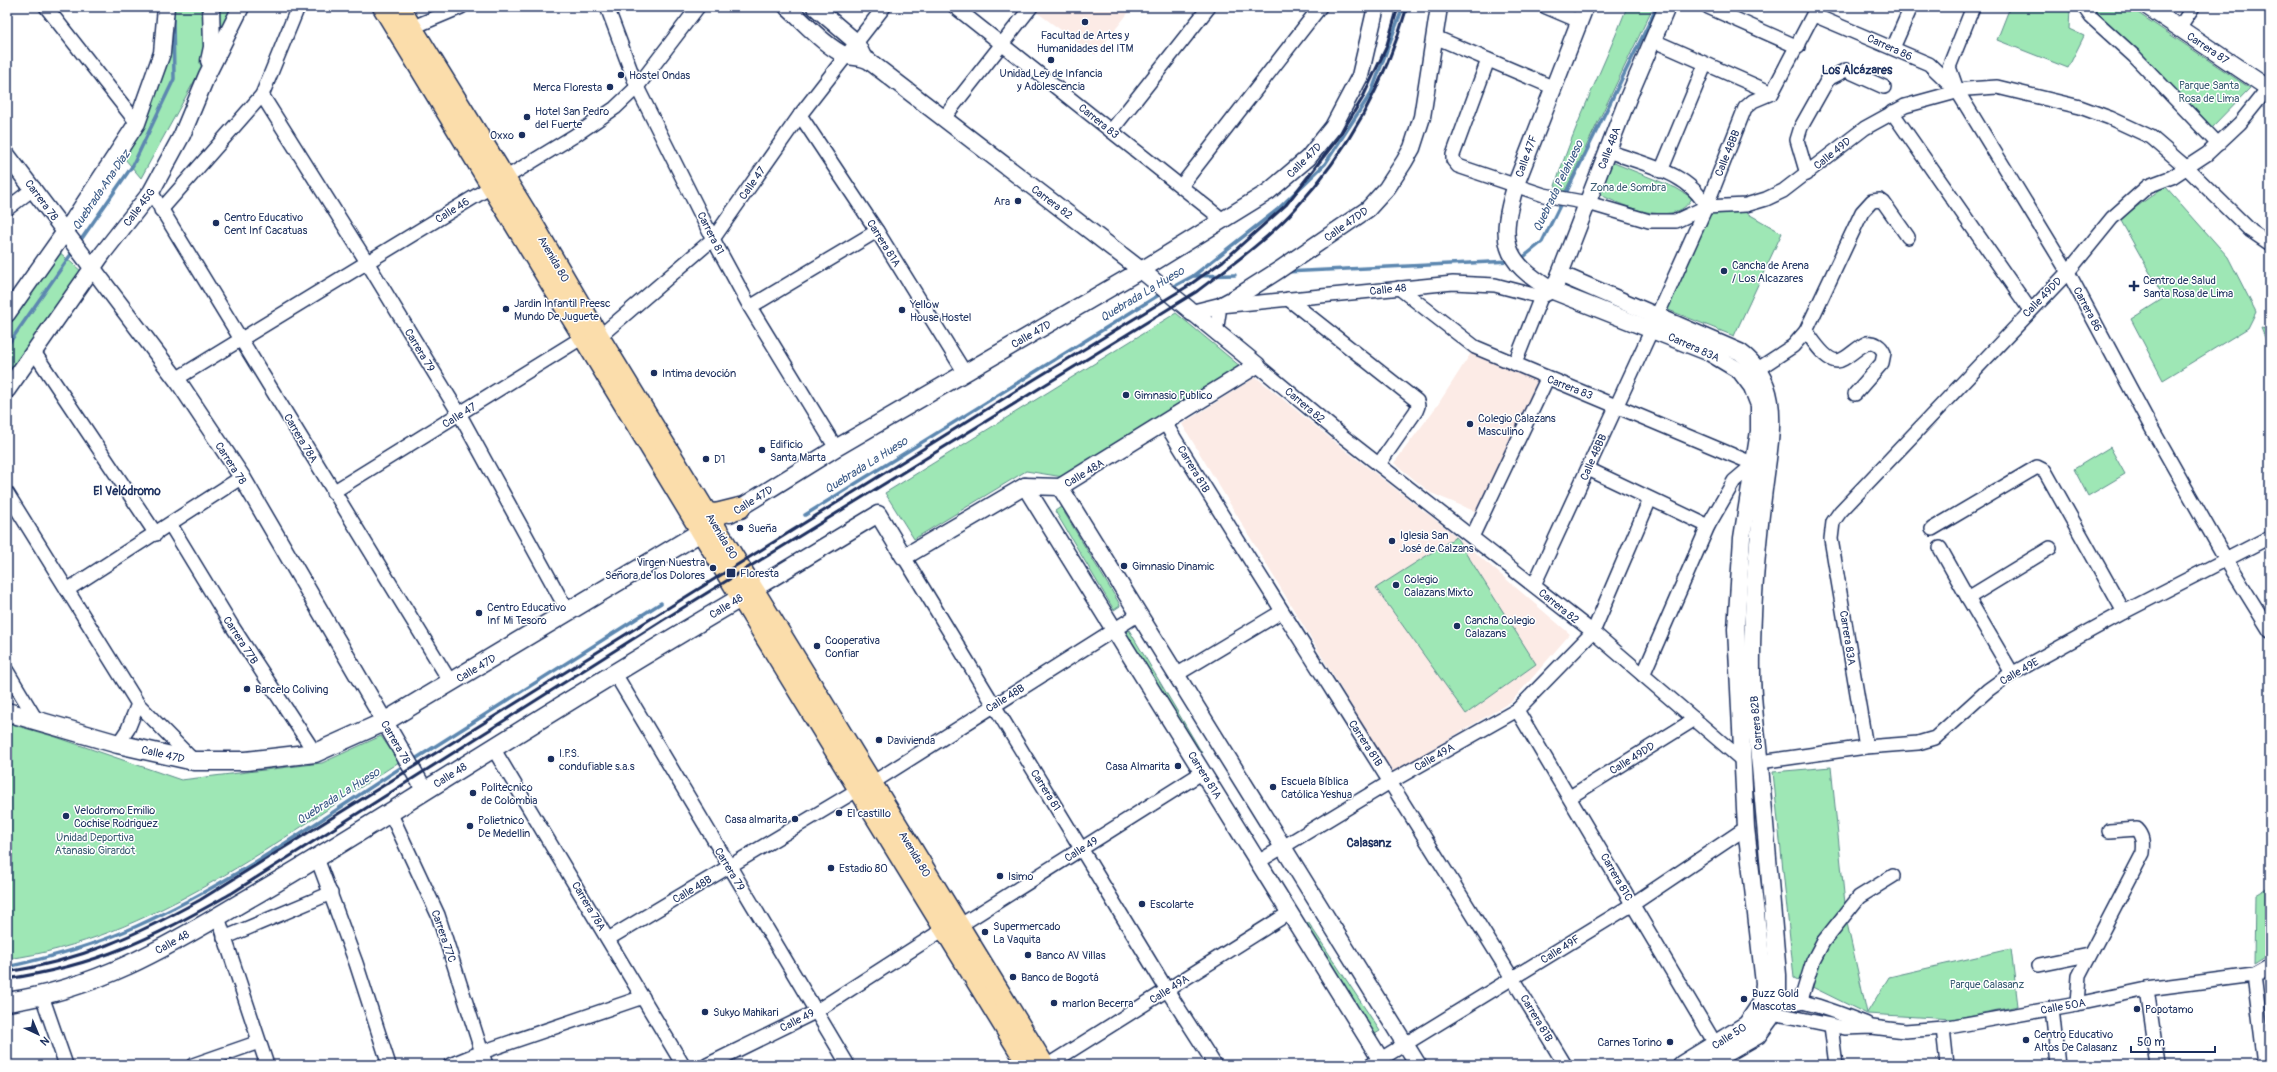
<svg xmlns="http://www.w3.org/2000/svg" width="2277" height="1072" font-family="Pangolin,sans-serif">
<rect width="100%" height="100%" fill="#fff"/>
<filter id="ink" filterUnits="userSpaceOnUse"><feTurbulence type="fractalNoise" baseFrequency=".025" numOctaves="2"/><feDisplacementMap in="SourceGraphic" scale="8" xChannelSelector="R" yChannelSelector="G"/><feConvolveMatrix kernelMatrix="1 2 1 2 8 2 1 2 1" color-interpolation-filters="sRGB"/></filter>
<g filter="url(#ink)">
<g fill="#fcebe6">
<path d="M1038 7H1133L1095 55 1035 11Z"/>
<path d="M1471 353 1537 381 1479 513 1431 493 1394 463 1437 406Z"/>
<path d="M1256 377 1336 443 1451 532 1570 634 1512 701 1392 773 1182 424Z"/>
</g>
<g fill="#9ee7b5" stroke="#5c8b8a">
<path d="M171 7H235L141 178 125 159 148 111Z"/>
<path d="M1627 7H1653L1565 191 1555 186C1574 124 1604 67 1627 7Z"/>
<path d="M2010 7H2070L2069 29 2084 36 2068 68 1997 40Z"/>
<path d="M2089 7H2129L2250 88 2210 129Z"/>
<path d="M1614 163 1676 188 1692 198C1675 230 1620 205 1597 193L1607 164Z"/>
<path d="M2165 186 2228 257 2256 312 2248 328 2163 380 2131 319 2164 298 2120 219Z"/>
<path d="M1745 212 1782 233 1734 336 1666 309 1710 213Z"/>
<path d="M57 250 82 272 7 383V323Z"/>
<path d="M1176 313 1241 367 1063 477 1026 471 914 539 885 493Z"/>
<path d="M2261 328 2270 330V350Z"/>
<path d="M2110 447 2125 474 2088 496 2074 469Z"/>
<path d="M1061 507 1119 603 1120 606 1114 610 1055 511Z"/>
<path d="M1456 537 1536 664 1466 714 1376 588Z"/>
<path d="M1129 630 1202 753 1192 758 1123 634Z"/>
<path d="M7 723 56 737 181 780 322 763 381 736 399 762C282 838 148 941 7 959Z"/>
<path d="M1831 767 1847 923 1867 1013 1889 977 2011 949 2018 1006 1952 1019 1867 1014 1794 978 1773 772Z"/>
<path d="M2270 886V954L2254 964 2255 895Z"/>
<path d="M1308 922 1380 1031 1370 1037 1301 928Z"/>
</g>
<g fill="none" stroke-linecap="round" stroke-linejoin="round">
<g stroke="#5c87b0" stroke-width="3.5">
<path d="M78 244 133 165 174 79 173 16"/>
<path d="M1521 259 1542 242 1657 7"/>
<path d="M1285 272 1511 261"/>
<path d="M1194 276 1235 275"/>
<path d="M1171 288 1193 276 1277 210 1325 164 1371 93 1403 7"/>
<path d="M7 346 74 250"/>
<path d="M805 515 1162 293"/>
<path d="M412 761 661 603"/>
<path d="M7 967C52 957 96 945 137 926 232 883 318 821 405 765"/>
</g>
<defs>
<g id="minor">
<path d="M46 7 137 123"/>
<path d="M607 7 637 87 713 239 750 307 836 448"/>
<path d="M955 7 1223 220"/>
<path d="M1546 7 1579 21"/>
<path d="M1708 7 1798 47"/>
<path d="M2084 7 2091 17 2134 56 2218 144"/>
<path d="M1814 15 1929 64 1958 92 2068 272 2151 427 2228 563 2270 631"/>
<path d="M411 28 461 7"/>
<path d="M2179 28 2193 7"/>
<path d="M1435 37 1552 87"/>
<path d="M1652 40 1772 93"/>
<path d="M1893 48 1911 7"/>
<path d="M1488 60 1453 155V160L1458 166 1544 195 1588 203 1649 221H1676L1706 207"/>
<path d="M1956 87 1949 67 1973 7"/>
<path d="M262 95 367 262 460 415 568 612"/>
<path d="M1892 112 2030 310"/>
<path d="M800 115 877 231 965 373"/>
<path d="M943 119 1031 7"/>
<path d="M1111 131 1209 7"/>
<path d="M1608 151C1642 164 1690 172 1706 207"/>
<path d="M1661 171 1705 65"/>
<path d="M1807 174 1797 140 1801 127 1828 79 1846 70 1884 87"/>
<path d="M1181 186 1320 7"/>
<path d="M151 192 451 683"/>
<path d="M1706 207 1746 205 1766 199 1783 191 1865 128 1905 106 1967 89 1997 87 2080 107 2110 118 2151 137 2187 168 2251 231 2270 244"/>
<path d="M7 209 34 188"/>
<path d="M161 210 262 95 298 7"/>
<path d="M1399 288 1475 347 1754 464"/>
<path d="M1288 299 1417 401 1418 406 1416 411 1379 464"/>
<path d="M750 307 877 231"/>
<path d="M1657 316 1706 207 1745 108 1753 101 1772 93 1817 7"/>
<path d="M1806 331C1813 340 1829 368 1843 359 1852 354 1858 347 1867 343 1875 342 1881 346 1884 353L1882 363 1855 394"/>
<path d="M1216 333 1220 306 1453 283 1495 285 1541 297 1553 291"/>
<path d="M599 337 713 239 800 115 884 7"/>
<path d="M34 352 156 534"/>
<path d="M1515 363 1541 297"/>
<path d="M1257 365 1341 435 1593 632 1742 760"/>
<path d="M1758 369 1793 346 1806 331 1862 212 1872 201 1880 200 1884 203 1908 237"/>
<path d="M176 379 574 136 615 108 637 87 698 7"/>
<path d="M1165 423C1297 638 1435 849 1565 1065"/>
<path d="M1588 469 1708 526"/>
<path d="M333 492 583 337"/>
<path d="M7 493 138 704 194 761"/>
<path d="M170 524 232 626 315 753"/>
<path d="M1932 529 2037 467 2045 471 2124 612"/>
<path d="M1472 537 1547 379"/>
<path d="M1940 548 1968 598"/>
<path d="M904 557 1167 990 1215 1065"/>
<path d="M1534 585 1652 329"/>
<path d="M67 590 242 477"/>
<path d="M7 671 37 721"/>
<path d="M614 672 848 1065"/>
<path d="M2012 673 1968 598 2050 548"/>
<path d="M1176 675 1281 612"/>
<path d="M1643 675 1708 526 1734 481 1754 464"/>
<path d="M1517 710 1716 1045"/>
<path d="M118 744 128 729 138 704"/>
<path d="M1866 747 1831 539 1833 522 1840 512 2068 272 2112 218 2148 186 2172 177 2207 154 2240 123 2268 88"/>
<path d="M493 748 683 1065"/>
<path d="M1760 762 1866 747 1918 743 1935 738 1988 690 2006 677 2124 612 2270 537"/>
<path d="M872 783 1139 614"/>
<path d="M1570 797 1695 719"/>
<path d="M390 812 438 915 486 1065"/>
<path d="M317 858 356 963 389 1065"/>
<path d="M1258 862 1390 782 1517 710 1593 632 1650 499"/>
<path d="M218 917 267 1065"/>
<path d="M959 926 1203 772"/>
<path d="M224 938 331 893"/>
<path d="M608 939 859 789"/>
<path d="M2039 965 2088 955"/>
<path d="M2261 973 2254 975 2265 1065"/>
<path d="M2147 989 2158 1065"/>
<path d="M42 996 66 1065"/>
<path d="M1769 1001C1792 993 1844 1015 1867 1024"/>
<path d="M1800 1003 1813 961 1823 942 1859 897 1893 876"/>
<path d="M2077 1004 2079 976 2143 853C2144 843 2144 836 2137 829L2109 831"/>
<path d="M1766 1007 1773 1013 1845 1028 1872 1027 1905 1031 1943 1028 2077 1004 2147 989 2254 975 2270 966"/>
<path d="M2052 1008 2058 1065"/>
<path d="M1831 1026 1836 1065"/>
<path d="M1943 1028 1947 1065"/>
<path d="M193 1065 259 1042"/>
<path d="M450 1065 482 1052 643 997"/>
<path d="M707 1065 815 1012 944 929"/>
<path d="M1048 1065 1289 913"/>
<path d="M1371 1065 1633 904 1746 828"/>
</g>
<g id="tertiary">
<path d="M815 7 856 42 863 57"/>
<path d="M1585 7 1516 184C1499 240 1501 260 1553 291L1710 353 1740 371 1752 387 1759 405V431L1742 538 1736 629 1746 828 1764 983 1762 1003"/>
<path d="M2148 7 2268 88 2270 86"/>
<path d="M209 61 212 47 211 7"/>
<path d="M7 155 180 384 242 477 425 791"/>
<path d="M1560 274 1740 352C1777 379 1773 419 1768 459 1758 530 1751 604 1752 676 1753 710 1758 743 1761 777 1767 843 1772 909 1778 975V998L1773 1013"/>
<path d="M1556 284 1628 98 1667 7"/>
<path d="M1192 313 1220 306 1235 298 1279 270 1368 209 1387 188 1404 162 1412 148 1422 117 1439 7"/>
<path d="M7 314 74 219 137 123 162 53 166 7"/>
<path d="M7 390 103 253 151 192 182 135 207 75 241 7"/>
<path d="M1025 486 1384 1065"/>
<path d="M1060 487 1418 1065"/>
<path d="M730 514 836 448 1148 266 1268 192 1308 158 1333 127 1360 76 1376 7"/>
<path d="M754 589 878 514 904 557 1025 486 1060 487 1257 365 1141 270 869 61C861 56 853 58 845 55 826 47 803 21 787 7"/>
</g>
<g id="secondary">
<path d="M7 712 118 744 194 761H246L315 753 384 722 714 524"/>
<path d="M7 1002C95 989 164 949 239 904 288 876 335 847 383 817 506 740 629 663 754 590"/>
<path d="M1717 1058 1757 1035 1773 1013"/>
<path d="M1682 1065 1747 1025 1762 1003"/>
</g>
<g id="primary">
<path d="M383 7 766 638 1028 1065"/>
<path d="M399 7 530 219 599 337 1044 1065"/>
<path d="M707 513 716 514 740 508"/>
</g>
</defs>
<use href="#minor" stroke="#1b2f5e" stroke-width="16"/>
<use href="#tertiary" stroke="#1b2f5e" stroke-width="19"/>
<use href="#secondary" stroke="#1b2f5e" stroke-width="21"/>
<use href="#primary" stroke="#1b2f5e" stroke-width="23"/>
<use href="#minor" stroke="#fff" stroke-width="13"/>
<use href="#tertiary" stroke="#fff" stroke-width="16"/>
<use href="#secondary" stroke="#fff" stroke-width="18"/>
<use href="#primary" stroke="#fbddab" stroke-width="20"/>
<g stroke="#1b2f5e" stroke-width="3">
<path d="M7 972C79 961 137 935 200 900L1035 379 1188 286 1223 261 1286 205 1338 138 1362 99 1386 48 1398 7"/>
<path d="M7 979C46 973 84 964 121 949 160 934 196 913 232 893L663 620 1196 292C1230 266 1267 240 1296 208 1350 149 1385 83 1407 7"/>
</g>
</g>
</g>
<g fill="#1b2f5e" stroke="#fff" stroke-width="1.5">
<circle cx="1085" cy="22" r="4"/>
<circle cx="1051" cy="60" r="4"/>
<circle cx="621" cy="75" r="4"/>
<circle cx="610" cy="87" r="4"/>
<circle cx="527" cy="117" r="4"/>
<circle cx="522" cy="135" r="4"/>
<circle cx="1018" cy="201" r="4"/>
<circle cx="216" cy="223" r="4"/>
<circle cx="1724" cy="271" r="4"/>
<path d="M2132 280h4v4h4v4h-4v4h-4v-4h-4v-4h4z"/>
<circle cx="506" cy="309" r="4"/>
<circle cx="902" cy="310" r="4"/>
<circle cx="654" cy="373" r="4"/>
<circle cx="1126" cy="395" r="4"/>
<circle cx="1470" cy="424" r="4"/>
<circle cx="762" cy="450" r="4"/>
<circle cx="706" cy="459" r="4"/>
<circle cx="740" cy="528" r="4"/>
<circle cx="1392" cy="541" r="4"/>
<circle cx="1124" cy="566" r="4"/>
<circle cx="713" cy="568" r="4"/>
<rect x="726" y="568" width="10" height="10" rx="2"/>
<circle cx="1396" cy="585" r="4"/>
<circle cx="479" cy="613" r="4"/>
<circle cx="1457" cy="626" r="4"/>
<circle cx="817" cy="646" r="4"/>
<circle cx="247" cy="689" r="4"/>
<circle cx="879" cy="740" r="4"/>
<circle cx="551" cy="759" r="4"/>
<circle cx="1178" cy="766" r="4"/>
<circle cx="1273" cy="787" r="4"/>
<circle cx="473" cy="793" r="4"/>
<circle cx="839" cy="813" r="4"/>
<circle cx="66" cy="816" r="4"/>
<circle cx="795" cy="819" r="4"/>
<circle cx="470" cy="826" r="4"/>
<circle cx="831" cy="868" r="4"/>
<circle cx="1000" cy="876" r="4"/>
<circle cx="1142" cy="904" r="4"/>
<circle cx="985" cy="932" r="4"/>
<circle cx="1028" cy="955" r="4"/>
<circle cx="1013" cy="977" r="4"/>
<circle cx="1744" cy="999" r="4"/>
<circle cx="1054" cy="1003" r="4"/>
<circle cx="2137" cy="1009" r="4"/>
<circle cx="705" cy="1012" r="4"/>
<circle cx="2026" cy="1040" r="4"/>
<circle cx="1670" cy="1042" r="4"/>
</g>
<g text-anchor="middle" stroke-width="3" stroke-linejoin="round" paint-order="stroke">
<g font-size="11" fill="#1b2f5e" stroke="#fff" text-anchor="start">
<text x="1085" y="39" text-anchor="middle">Facultad de Artes y<tspan x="1085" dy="13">Humanidades del ITM</tspan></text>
<text x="1051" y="77" text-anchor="middle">Unidad Ley de Infancia<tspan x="1051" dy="13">y Adolescencia</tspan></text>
<text x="629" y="79">Hostel Ondas</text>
<text x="602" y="91" text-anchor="end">Merca Floresta</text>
<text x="535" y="115">Hotel San Pedro<tspan x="535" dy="13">del Fuerte</tspan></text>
<text x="514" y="139" text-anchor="end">Oxxo</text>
<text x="1010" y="205" text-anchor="end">Ara</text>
<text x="224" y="221">Centro Educativo<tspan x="224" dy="13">Cent Inf Cacatuas</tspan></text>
<text x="1732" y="269">Cancha de Arena<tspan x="1732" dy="13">/ Los Alcazares</tspan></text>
<text x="2143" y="284">Centro de Salud<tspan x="2143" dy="13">Santa Rosa de Lima</tspan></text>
<text x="514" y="307">Jardin Infantil Preesc<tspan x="514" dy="13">Mundo De Juguete</tspan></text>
<text x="910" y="308">Yellow<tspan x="910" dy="13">House Hostel</tspan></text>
<text x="662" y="377">Intima devoción</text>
<text x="1134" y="399">Gimnasio Publico</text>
<text x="1478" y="422">Colegio Calazans<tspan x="1478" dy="13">Masculino</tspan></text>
<text x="770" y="448">Edificio<tspan x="770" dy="13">Santa Marta</tspan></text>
<text x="714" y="463">D1</text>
<text x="748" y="532">Sueña</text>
<text x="1400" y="539">Iglesia San<tspan x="1400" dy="13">José de Calzans</tspan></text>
<text x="705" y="566" text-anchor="end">Virgen Nuestra<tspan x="705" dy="13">Señora de los Dolores</tspan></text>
<text x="1132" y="570">Gimnasio Dinamic</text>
<text x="740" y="577">Floresta</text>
<text x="1404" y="583">Colegio<tspan x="1404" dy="13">Calazans Mixto</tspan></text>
<text x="487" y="611">Centro Educativo<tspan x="487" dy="13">Inf Mi Tesoro</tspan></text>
<text x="1465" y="624">Cancha Colegio<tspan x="1465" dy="13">Calazans</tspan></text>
<text x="825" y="644">Cooperativa<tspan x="825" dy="13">Confiar</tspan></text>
<text x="255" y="693">Barcelo Coliving</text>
<text x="887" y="744">Davivienda</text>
<text x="559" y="757">I.P.S.<tspan x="559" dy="13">condufiable s.a.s</tspan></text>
<text x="1170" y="770" text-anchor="end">Casa Almarita</text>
<text x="1281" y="785">Escuela Bíblica<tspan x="1281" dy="13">Católica Yeshua</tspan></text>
<text x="481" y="791">Politecnico<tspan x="481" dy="13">de Colombia</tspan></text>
<text x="74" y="814">Velodromo Emilio<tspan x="74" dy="13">Cochise Rodriguez</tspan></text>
<text x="847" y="817">El castillo</text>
<text x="787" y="823" text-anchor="end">Casa almarita</text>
<text x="478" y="824">Polietnico<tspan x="478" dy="13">De Medellin</tspan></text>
<text x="839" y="872">Estadio 80</text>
<text x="1008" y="880">Isimo</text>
<text x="1150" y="908">Escolarte</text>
<text x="993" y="930">Supermercado<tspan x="993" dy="13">La Vaquita</tspan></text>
<text x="1036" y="959">Banco AV Villas</text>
<text x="1021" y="981">Banco de Bogotá</text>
<text x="1752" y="997">Buzz Gold<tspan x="1752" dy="13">Mascotas</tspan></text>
<text x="1062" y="1007">marlon Becerra</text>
<text x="2145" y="1013">Popotamo</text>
<text x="713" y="1016">Sukyo Mahikari</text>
<text x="2034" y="1038">Centro Educativo<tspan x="2034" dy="13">Altos De Calasanz</tspan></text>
<text x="1662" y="1046" text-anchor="end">Carnes Torino</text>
</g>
<g font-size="11" fill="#1b2f5e" stroke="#fff">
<text transform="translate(1890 47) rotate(24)" y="4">Carrera 86</text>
<text transform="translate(2208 48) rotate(34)" y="4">Carrera 87</text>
<text transform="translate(1099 121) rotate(39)" y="4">Carrera 83</text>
<text transform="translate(1609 148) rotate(-69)" y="4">Calle 48A</text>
<text transform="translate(1727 153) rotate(-68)" y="4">Calle 48BB</text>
<text transform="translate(1832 153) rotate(-39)" y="4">Calle 49D</text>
<text transform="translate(1526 156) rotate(-70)" y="4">Calle 47F</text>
<text transform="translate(1304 160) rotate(-45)" y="4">Calle 47D</text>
<text transform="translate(752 183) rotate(-55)" y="4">Calle 47</text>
<text transform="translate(42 200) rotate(53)" y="4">Carrera 78</text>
<text transform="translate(1052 202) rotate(37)" y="4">Carrera 82</text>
<text transform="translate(139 207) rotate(-53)" y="4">Calle 45G</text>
<text transform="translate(452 210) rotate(-32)" y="4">Calle 46</text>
<text transform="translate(1346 224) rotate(-35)" y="4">Calle 47DD</text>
<text transform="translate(711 233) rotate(63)" y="4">Carrera 81</text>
<text transform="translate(884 243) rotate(58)" y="4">Carrera 81A</text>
<text transform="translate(554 259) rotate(60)" y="4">Avenida 80</text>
<text transform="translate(1388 289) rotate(-6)" y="4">Calle 48</text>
<text transform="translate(2042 297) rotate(-46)" y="4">Calle 49DD</text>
<text transform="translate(2088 309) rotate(62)" y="4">Carrera 86</text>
<text transform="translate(1031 334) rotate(-30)" y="4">Calle 47D</text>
<text transform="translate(1694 347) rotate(24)" y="4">Carrera 83A</text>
<text transform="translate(420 350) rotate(59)" y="4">Carrera 79</text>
<text transform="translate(1570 387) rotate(21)" y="4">Carrera 83</text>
<text transform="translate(1305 405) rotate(40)" y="4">Carrera 82</text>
<text transform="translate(459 415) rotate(-32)" y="4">Calle 47</text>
<text transform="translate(301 438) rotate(59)" y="4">Carrera 78A</text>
<text transform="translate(1593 457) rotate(-66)" y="4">Calle 48BB</text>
<text transform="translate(231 463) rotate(57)" y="4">Carrera 78</text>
<text transform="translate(1194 469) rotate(59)" y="4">Carrera 81B</text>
<text transform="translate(1084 473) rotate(-31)" y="4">Calle 48A</text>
<text transform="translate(753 500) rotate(-32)" y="4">Calle 47D</text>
<text transform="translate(722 536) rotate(59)" y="4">Avenida 80</text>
<text transform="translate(726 606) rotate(-31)" y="4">Calle 48</text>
<text transform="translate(1559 606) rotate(39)" y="4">Carrera 82</text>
<text transform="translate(1848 638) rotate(81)" y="4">Carrera 83A</text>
<text transform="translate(241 640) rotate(57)" y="4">Carrera 77B</text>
<text transform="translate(476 668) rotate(-31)" y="4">Calle 47D</text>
<text transform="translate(2019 671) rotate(-30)" y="4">Calle 49E</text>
<text transform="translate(1005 698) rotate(-32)" y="4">Calle 48B</text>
<text transform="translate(1756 723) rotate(-95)" y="4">Carrera 82B</text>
<text transform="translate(396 742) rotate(60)" y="4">Carrera 78</text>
<text transform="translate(1366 743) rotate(57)" y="4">Carrera 81B</text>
<text transform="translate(163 754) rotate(13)" y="4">Calle 47D</text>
<text transform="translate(1434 757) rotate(-30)" y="4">Calle 49A</text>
<text transform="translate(1632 758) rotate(-32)" y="4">Calle 49DD</text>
<text transform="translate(450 775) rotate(-32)" y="4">Calle 48</text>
<text transform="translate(1205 775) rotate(58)" y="4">Carrera 81A</text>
<text transform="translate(1046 790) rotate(58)" y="4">Carrera 81</text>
<text transform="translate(1081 849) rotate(-32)" y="4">Calle 49</text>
<text transform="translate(915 854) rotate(59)" y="4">Avenida 80</text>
<text transform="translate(730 869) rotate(59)" y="4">Carrera 79</text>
<text transform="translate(1617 877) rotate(60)" y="4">Carrera 81C</text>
<text transform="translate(692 889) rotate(-31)" y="4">Calle 48B</text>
<text transform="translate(589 906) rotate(59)" y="4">Carrera 78A</text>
<text transform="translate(444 936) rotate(71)" y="4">Carrera 77C</text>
<text transform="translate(172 942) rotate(-29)" y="4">Calle 48</text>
<text transform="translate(1560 949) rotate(-32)" y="4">Calle 49F</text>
<text transform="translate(1169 989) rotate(-32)" y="4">Calle 49A</text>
<text transform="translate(2063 1006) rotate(-10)" y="4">Calle 50A</text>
<text transform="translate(1537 1018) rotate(59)" y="4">Carrera 81B</text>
<text transform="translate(797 1020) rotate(-27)" y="4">Calle 49</text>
<text transform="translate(1729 1036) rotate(-33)" y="4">Calle 50</text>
</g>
<g font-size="11" fill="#3c5d74" stroke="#fff">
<text x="2209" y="89">Parque Santa<tspan x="2209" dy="13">Rosa de Lima</tspan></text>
<text x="1628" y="191">Zona de Sombra</text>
<text x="95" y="841">Unidad Deportiva<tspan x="95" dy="13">Atanasio Girardot</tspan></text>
<text x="1987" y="988">Parque Calasanz</text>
</g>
<g font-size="12" font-weight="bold" fill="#1b2f5e" stroke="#fff">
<text x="1857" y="74">Los Alcázares</text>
<text x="127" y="495">El Velódromo</text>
<text x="1369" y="847">Calasanz</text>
</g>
<g font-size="12" font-style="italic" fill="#3c5b87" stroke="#fff">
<text transform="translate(1558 186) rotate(-64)" y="4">Quebrada Pelahueso</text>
<text transform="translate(101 190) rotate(-56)" y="4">Quebrada Ana Diaz</text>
<text transform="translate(1142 294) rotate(-31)" y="4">Quebrada La Hueso</text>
<text transform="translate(866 465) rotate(-32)" y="4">Quebrada La Hueso</text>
<text transform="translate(338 796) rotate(-32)" y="4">Quebrada La Hueso</text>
</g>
</g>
<rect width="2277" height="1072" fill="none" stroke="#fff" stroke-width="24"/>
<rect x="12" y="12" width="2253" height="1048" fill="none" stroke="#1b2f5e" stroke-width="1.5" filter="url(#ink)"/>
<g transform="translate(38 1034) rotate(136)" stroke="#ffffff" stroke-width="3" paint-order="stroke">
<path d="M0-3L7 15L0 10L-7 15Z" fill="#1b2f5e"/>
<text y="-6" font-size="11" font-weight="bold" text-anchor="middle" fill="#1b2f5e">N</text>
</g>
<path d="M2131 1046v6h84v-6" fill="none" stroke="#1b2f5e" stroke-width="2"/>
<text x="2137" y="1046" font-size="12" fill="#1b2f5e" stroke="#ffffff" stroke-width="3" paint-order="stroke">50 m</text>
</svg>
